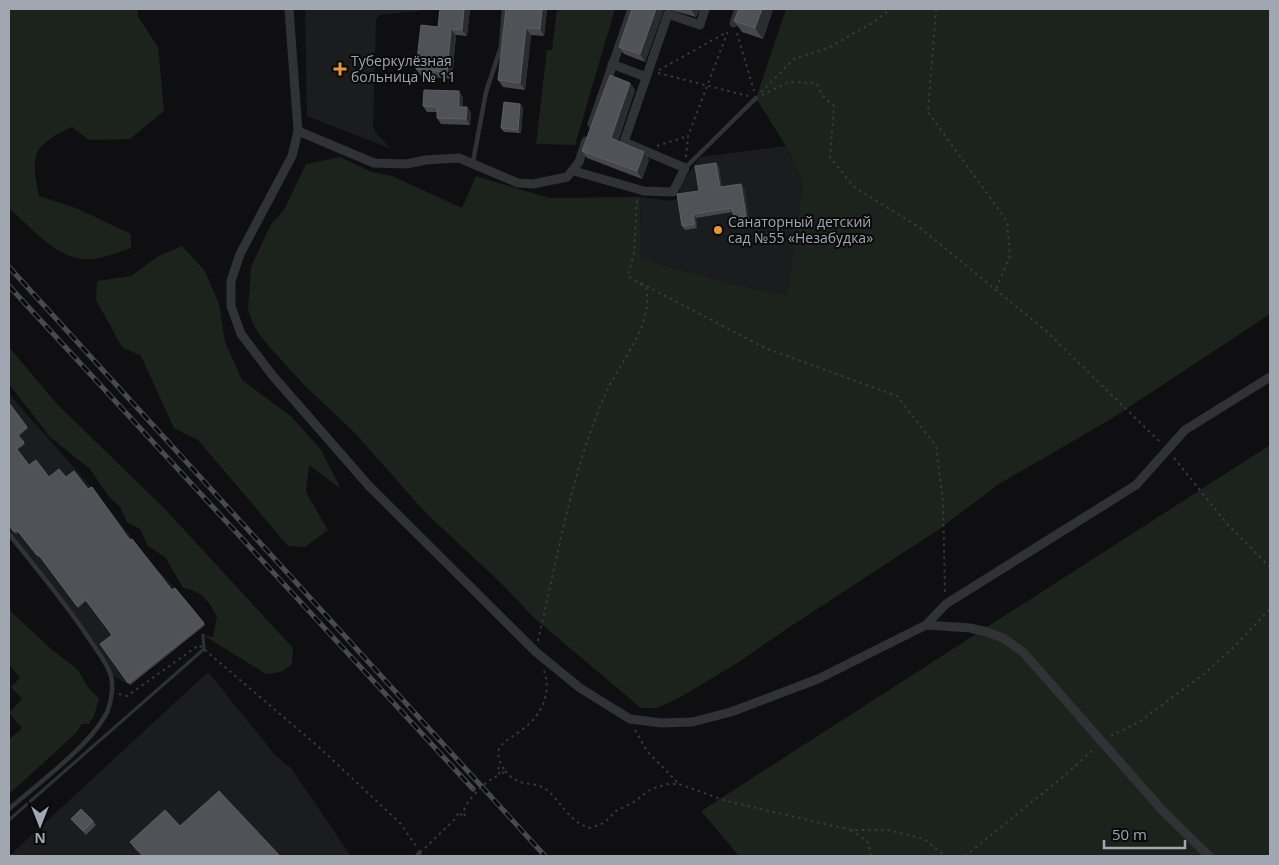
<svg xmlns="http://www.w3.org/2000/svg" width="1279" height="865" font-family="'Open Sans',sans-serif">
<rect width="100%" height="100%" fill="#0f0f11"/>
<g fill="#1b1c1d">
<path d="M305 9H436L380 15 376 19 373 126 375 132 391 149 307 116Z"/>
<path d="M786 146 803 183 787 295 731 284 641 259 640 197 670 201 680 198V186L700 157Z"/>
<path d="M9 394 93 489 155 567 177 590 205 625 130 685 110 674 93 645 9 534Z"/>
<path d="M208 672 276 756 291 768 351 856H9Z"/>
</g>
<g fill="#1c231c">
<path d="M9 9H139L137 15 158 47 164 111 130 139 89 140 72 127C33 145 30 154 39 196L76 208 131 234V248C116 253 98 261 82 259 51 254 31 227 9 208Z"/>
<path d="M557 9H615L575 145 536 144 547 50H552Z"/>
<path d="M786 9H1270V314L1111 419 999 484 938 530 785 630 739 662 677 699 657 708H641L533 617 504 586 425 512 353 431 304 385 266 343 254 326 248 310 251 267 270 226 285 208 306 164 340 157 372 172 392 176 462 208 476 176 549 198 640 197 641 259 731 284 787 295 803 183 786 146 756 98Z"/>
<path d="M182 246 205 271 219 304 225 342 242 380 292 417 321 450 341 489 309 465 306 492 328 530 305 547 288 546 198 440 174 428 141 356 122 347 96 300 97 281 131 276 157 257Z"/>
<path d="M9 347 57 404 164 508 293 648 292 664 281 672 266 674 203 635 213 637 217 616C207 599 202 591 183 588L165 557 148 546 140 529 127 522 120 507 109 497 90 469 50 437 9 384Z"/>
<path d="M1270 445V856H739L701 811Z"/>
<path d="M9 610 50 648 77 669 90 690 99 698 94 716 89 724H82L76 733 9 794V740L22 728 9 713 22 699 11 687 20 678 9 664Z"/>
</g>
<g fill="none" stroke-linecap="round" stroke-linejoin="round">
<path stroke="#2a3338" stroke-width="3" d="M9 820 204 649 203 635"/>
<g stroke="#37393c" stroke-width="2" stroke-dasharray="2.5 4" stroke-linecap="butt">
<path d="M936 9 928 112 1007 221 1010 256 996 289"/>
<path d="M737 33 754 91"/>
<path d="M659 70 727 32"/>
<path d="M658 73 748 96"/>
<path d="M761 92 794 59 830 47 874 22 890 9"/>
<path d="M762 95 789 82 816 83 823 96 834 106 830 157 854 187 919 227 1045 330 1161 443"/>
<path d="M657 146 688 136"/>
<path d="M686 157 688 136 728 31"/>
<path d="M641 283 765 348 897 396 936 446 943 502 945 594"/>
<path d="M1174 458 1228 525 1270 567"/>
<path d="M538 641C557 559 571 473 605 395 619 362 654 326 646 288L628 276 634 253 637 199"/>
<path d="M119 694 127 696 199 645 321 749 400 823 416 846"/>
<path d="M635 730 647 751 679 784"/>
<path d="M1111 736 1139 722 1204 674 1235 646 1270 609"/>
<path d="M505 771C521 790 532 779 547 790 562 803 569 822 590 828L604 823 616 811 634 802 651 789 668 784H679L726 801 851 830H888L924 839 945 856"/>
<path d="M851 830 868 842 871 856"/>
<path d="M425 848 455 819 459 812 463 817 465 815 463 813C466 800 488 778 500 775L497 769 499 768 503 773 505 771C488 745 507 742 523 729 541 716 552 693 544 671"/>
<path d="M965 856 1064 776 1095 748"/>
</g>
<g stroke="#313235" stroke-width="4.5">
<path d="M473 162 486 92 501 47 504 9"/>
<path d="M685 168 756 98"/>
<path d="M9 534C36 568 64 601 88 637 95 648 105 660 110 673 114 683 112 699 108 710 93 744 37 784 9 809"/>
<path d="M417 856 420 852"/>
</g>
<g stroke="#313235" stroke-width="9">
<path d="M289 9 298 131 292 156 240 254 231 281V306L241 334 273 376 369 486 536 652 580 688 630 719 661 723 692 722 731 712 818 679 926 625 970 628 987 632 1003 638 1023 652 1162 810 1209 856"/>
<path d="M734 23 739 9"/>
<path d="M612 64 646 77"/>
<path d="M592 124 632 9"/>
<path d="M298 131 374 163 406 164 426 160 459 158 518 183 533 184 567 177 579 162 586 141"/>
<path d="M574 171 644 191 673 192 685 168 624 142 668 14 700 25 705 9"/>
<path d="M926 625 946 604 1136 485 1185 430 1270 377"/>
</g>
<defs>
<g id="rail">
<path d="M9 267 545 856"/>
<path d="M9 286 473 789"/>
</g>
</defs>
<use href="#rail" stroke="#484a4e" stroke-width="5"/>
<use href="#rail" stroke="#0a0a0b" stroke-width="3" stroke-dasharray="9" stroke-linecap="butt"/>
</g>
<g fill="#45474c">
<path d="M440 9H470L467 36 456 35 452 79 421 76 416 69 438 27Z"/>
<path d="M506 9H547L544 36 531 35 525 90 503 87 498 80Z"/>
<path d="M632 9H664L645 62 624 54 619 47Z"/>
<path d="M667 9H700L696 17Z"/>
<path d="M739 9H773L763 39 742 32 734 21Z"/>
<path d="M630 83 635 90 618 141 644 152 649 160 642 179 587 158 582 151Z"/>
<path d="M463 97V107H467L471 113 470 125 441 124 437 118V112H427L423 106Z"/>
<path d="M523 107 521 133 504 132 501 128Z"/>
<path d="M716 163 719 167 722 187 744 188 749 220 736 222 734 218 733 212 696 218 697 228 685 230 682 226Z"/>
<path d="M9 403 28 428 19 436 25 444 17 450 29 465 49 477H66L130 540 172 590 175 588 205 625 130 685 100 644 112 635 86 601 78 608 40 556 38 557 18 532 16 534 9 525Z"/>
<path d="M71 819 93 821 96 825 86 835Z"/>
<path d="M180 826 280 856H142L135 849 130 842Z"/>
</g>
<g fill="#2b2c30">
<path d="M464 9H470L467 36 462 30Z"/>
<path d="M542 9H547L544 36 540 29Z"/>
<path d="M656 9H664L645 62 640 54Z"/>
<path d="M691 9H700L696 17Z"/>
<path d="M762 9H773L763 39 755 28Z"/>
<path d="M526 28 531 35 525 90 520 83Z"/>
<path d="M451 29 456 35 452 79 447 72Z"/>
<path d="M630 83 635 90 616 145 611 138Z"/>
<path d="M459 91 463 97V113L459 107Z"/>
<path d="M520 104 523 107 521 133 518 130Z"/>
<path d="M467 107 471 113 470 125 466 119Z"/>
<path d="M644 152 649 160 642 179 637 171Z"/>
<path d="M716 163 719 167 723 191 720 187Z"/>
<path d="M741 184 744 188 749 220 746 216Z"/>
<path d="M693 214 696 218 697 228 695 224Z"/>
</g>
<g fill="#4f5257" stroke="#5c5f65">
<path d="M440 9H464L462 30 451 29 447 72 416 69 421 25 438 27Z"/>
<path d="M506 9H542L540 29 526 28 520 83 498 80Z"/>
<path d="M632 9H656L640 54 619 47Z"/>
<path d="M739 9H762L755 28 734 21Z"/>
<path d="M610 75 630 83 611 138 644 152 637 171 582 151Z"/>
<path d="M424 90 459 91V107H467L466 119 437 118V107L423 106Z"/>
<path d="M504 102 520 104 518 130 501 128Z"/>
<path d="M716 163 720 187 741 184 746 216 734 218 732 208 693 214 695 224 682 226 677 194 699 191 695 166Z"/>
<path d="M9 403 27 427 17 434 24 442 16 448 29 465 36 460 49 477 59 469 66 477 74 471 88 489 92 487 130 540 132 539 172 590 175 588 204 623 128 683 100 644 112 635 85 599 77 606 38 554 37 555 17 530 14 532 9 525Z"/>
<path d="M219 791 280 856H144L130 842 165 810 180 826Z"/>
<path d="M81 809 93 821 83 831 71 819Z"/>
</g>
<g fill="#e69731" stroke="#0a0a0b" stroke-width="2">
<path d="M337.5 61.5h5v5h5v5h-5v5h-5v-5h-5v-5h5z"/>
<circle cx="718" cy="230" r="5"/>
</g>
<g text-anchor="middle" stroke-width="4" stroke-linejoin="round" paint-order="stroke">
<g font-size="14" fill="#a1a7b1" stroke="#0a0a0b" text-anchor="start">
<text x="351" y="66">Туберкулёзная<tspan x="351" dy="16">больница № 11</tspan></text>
<text x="728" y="227">Санаторный детский<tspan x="728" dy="16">сад №55 «Незабудка»</tspan></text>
</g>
</g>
<rect width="1279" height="865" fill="none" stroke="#a1a7b1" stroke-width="20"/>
<g transform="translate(40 825) rotate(180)" stroke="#0a0a0b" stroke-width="4" paint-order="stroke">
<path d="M0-4L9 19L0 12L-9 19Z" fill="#a1a7b1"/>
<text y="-8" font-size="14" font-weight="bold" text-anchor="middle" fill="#a1a7b1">N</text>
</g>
<path d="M1104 840v8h81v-8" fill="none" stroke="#a1a7b1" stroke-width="2.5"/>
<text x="1112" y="840" font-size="15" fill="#a1a7b1" stroke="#0a0a0b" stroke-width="4" paint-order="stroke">50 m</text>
</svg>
